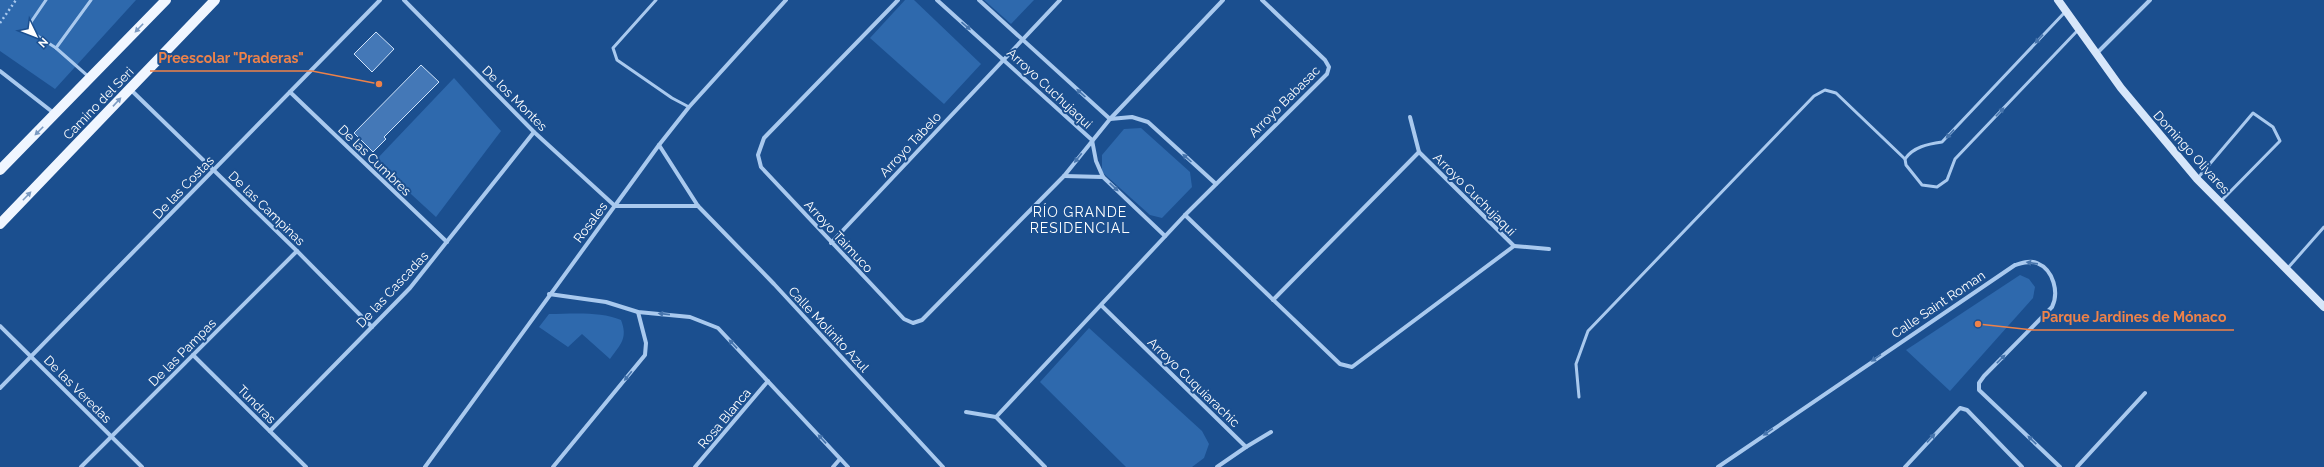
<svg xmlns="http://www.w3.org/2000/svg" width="2324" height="467" font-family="Raleway,sans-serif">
<rect width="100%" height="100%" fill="#1b4f8f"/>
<g fill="#2e69ad">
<path d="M0 0H136L55 89 0 51Z"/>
<path d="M905 0H914L981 64 944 104 870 38Z"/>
<path d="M984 0H1034L1011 24Z"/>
<path d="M454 78 501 131 436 217 375 161Z"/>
<path d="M1141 128 1190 172 1192 187 1162 218 1150 215 1102 172V155L1124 129Z"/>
<path d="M2020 275 2029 279 2035 287 2033 298 1950 391 1906 350Z"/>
<path d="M549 314C571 314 600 311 621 320 628 338 621 344 610 359L582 334 568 347 539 327Z"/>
<path d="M1089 328 1202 431 1209 444 1204 458 1192 467H1126L1040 382Z"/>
</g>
<g fill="#4478b7" stroke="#cfe3fa">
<path d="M376 32 394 49 372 72 354 54Z"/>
<path d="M421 65 439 82 384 137 386 139 373 152 354 133Z"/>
</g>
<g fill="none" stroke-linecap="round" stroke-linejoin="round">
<path stroke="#a9c9ee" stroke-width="2.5" stroke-dasharray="2 3" stroke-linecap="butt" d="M0 23 16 0"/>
<g stroke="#a9c9ee" stroke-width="3">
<path d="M46 0 31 22 33 33 56 48 89 77"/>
<path d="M656 0 613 48 617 60 672 98 689 107"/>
<path d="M2066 11 1942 142C1928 144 1913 147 1905 159L1906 165 1922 185 1937 187 1947 180 1955 159 2078 30"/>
<path d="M56 48 91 0"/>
<path d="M2197 179 2253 113 2273 127 2280 141 2220 202"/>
<path d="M2287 269 2324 227"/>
<path d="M1579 397 1576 364 1588 331 1814 96 1825 90 1836 93 1905 159"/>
</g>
<g stroke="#a9c9ee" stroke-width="4">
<path d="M404 0 534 132 615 206H698"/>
<path d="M898 0 764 138 758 155 761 167 904 319 913 323 922 320 1064 176 1110 119 1223 0"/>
<path d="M937 0 1092 140 1096 161 1103 177 1165 236"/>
<path d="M979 0 1110 119 1132 117 1148 122 1216 184"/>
<path d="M2096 54 2150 0"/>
<path d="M0 71 55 114"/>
<path d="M130 89 297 251 372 327"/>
<path d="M290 92 447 242"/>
<path d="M1410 117 1419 152"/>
<path d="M659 145 698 206 774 284 943 467"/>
<path d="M1064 176 1103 177"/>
<path d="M1185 215 1340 364 1352 367 1514 246 1419 152 1273 300"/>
<path d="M831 243 1060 0"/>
<path d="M1514 246 1549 249"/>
<path d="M549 294 606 302 638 312 690 317 718 328 848 467"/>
<path d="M1102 306 1246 447 1217 467"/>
<path d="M0 326 142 467"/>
<path d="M193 355 306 467"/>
<path d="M0 388 380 0"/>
<path d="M966 412 996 417"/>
<path d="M270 431 410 288 534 132"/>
<path d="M1246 447 1271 432"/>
<path d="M81 467 297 251"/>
<path d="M425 467 659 145 689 107 786 0"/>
<path d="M553 467 645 355 646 343 638 312"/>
<path d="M695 467 768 381"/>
<path d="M833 467 840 459"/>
<path d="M1045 467 996 417 1185 215 1327 74 1329 67 1325 60 1262 0"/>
<path d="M1718 467 2015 265C2022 263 2030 260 2037 263 2054 270 2059 293 2052 307L1984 376 1979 383V390L2060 467"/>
<path d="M1905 467 1960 408 1967 410 2022 467"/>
<path d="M2077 467 2145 393"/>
</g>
<path stroke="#d6e6fa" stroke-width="8" d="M2058 0 2121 88 2197 179 2324 307"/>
<g stroke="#f0f6ff" stroke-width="10">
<path d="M0 170 166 0"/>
<path d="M0 224 215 0"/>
</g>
</g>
<defs><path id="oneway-solid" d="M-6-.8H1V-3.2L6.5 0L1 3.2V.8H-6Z"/></defs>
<g fill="#4674ac">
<use href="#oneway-solid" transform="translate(966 26) rotate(41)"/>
<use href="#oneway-solid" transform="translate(2039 39) rotate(133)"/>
<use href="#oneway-solid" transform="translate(1081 93) rotate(-138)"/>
<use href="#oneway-solid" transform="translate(2000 112) rotate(-46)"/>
<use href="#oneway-solid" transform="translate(1950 134) rotate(133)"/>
<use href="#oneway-solid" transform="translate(1078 158) rotate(128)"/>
<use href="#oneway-solid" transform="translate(1187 158) rotate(-138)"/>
<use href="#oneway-solid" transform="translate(1114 187) rotate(44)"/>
<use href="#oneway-solid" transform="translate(2032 263) rotate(-172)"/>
<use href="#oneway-solid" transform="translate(664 314) rotate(-174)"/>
<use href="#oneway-solid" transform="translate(733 344) rotate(-133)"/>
<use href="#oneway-solid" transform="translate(1876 358) rotate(146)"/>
<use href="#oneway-solid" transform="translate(2001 359) rotate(-45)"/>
<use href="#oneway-solid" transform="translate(628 376) rotate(129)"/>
<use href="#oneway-solid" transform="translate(1768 432) rotate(145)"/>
<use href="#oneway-solid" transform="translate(1931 438) rotate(-47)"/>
<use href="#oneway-solid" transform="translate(822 439) rotate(-133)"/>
<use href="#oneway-solid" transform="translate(2032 440) rotate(-136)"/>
</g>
<g fill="#7b9ac1">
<use href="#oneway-solid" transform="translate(139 28) rotate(134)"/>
<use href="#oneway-solid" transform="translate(117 102) rotate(-47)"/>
<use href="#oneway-solid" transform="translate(39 131) rotate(135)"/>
<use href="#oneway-solid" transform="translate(27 196) rotate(-46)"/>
</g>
<g text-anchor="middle" stroke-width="4" stroke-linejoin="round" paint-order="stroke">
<g font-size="13" fill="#fff" stroke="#1b4f8f">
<text transform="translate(1050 88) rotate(43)" y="5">Arroyo Cuchujaqui</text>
<text transform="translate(515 98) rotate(45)" y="5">De los Montes</text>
<text transform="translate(1284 101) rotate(-45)" y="5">Arroyo Babasac</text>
<text transform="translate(98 103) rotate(-46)" y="5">Camino del Seri</text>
<text transform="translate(910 144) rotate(-47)" y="5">Arroyo Tabelo</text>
<text transform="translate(2192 152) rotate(48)" y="5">Domingo Olivares</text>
<text transform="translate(375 160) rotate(44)" y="5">De las Cumbres</text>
<text transform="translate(183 187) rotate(-46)" y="5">De las Costas</text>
<text transform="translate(1475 194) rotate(45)" y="5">Arroyo Cuchujaqui</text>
<text transform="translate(267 208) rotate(44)" y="5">De las Campinas</text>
<text transform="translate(590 222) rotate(-53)" y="5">Rosales</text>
<text transform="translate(839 236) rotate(47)" y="5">Arroyo Taimuco</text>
<text transform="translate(392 289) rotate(-47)" y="5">De las Cascadas</text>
<text transform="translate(1938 304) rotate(-34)" y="5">Calle Saint Roman</text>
<text transform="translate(829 329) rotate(47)" y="5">Calle Molinito Azul</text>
<text transform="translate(182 352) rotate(-45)" y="5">De las Pampas</text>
<text transform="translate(1194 382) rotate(44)" y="5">Arroyo Cuquiarachic</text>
<text transform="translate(78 389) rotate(45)" y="5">De las Veredas</text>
<text transform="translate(257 404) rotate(45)" y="5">Tundras</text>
<text transform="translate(724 418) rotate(-50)" y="5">Rosa Blanca</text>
</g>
<g font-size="14" letter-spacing="1" fill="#fff" stroke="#1b4f8f">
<text x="1080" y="217">RÍO GRANDE<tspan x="1080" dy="16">RESIDENCIAL</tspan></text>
</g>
</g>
<path fill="none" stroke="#ee8249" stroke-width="1.5" d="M379 84L312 71H150M1978 324L2033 330H2234"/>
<g fill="#ee8249" stroke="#1b4f8f" stroke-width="1.5">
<circle cx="379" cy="84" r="4"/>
<circle cx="1978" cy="324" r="4"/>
</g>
<g font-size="14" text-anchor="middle" font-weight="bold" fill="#ee8249" stroke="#1b4f8f" stroke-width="4" stroke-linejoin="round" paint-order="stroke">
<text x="231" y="63">Preescolar "Praderas"</text>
<text x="2134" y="322">Parque Jardines de Mónaco</text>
</g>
<g transform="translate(36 36) rotate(133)" stroke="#1b4f8f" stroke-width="3" paint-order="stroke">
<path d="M0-3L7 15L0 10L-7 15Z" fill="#ffffff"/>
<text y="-6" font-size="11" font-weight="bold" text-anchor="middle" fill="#ffffff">N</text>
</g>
</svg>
